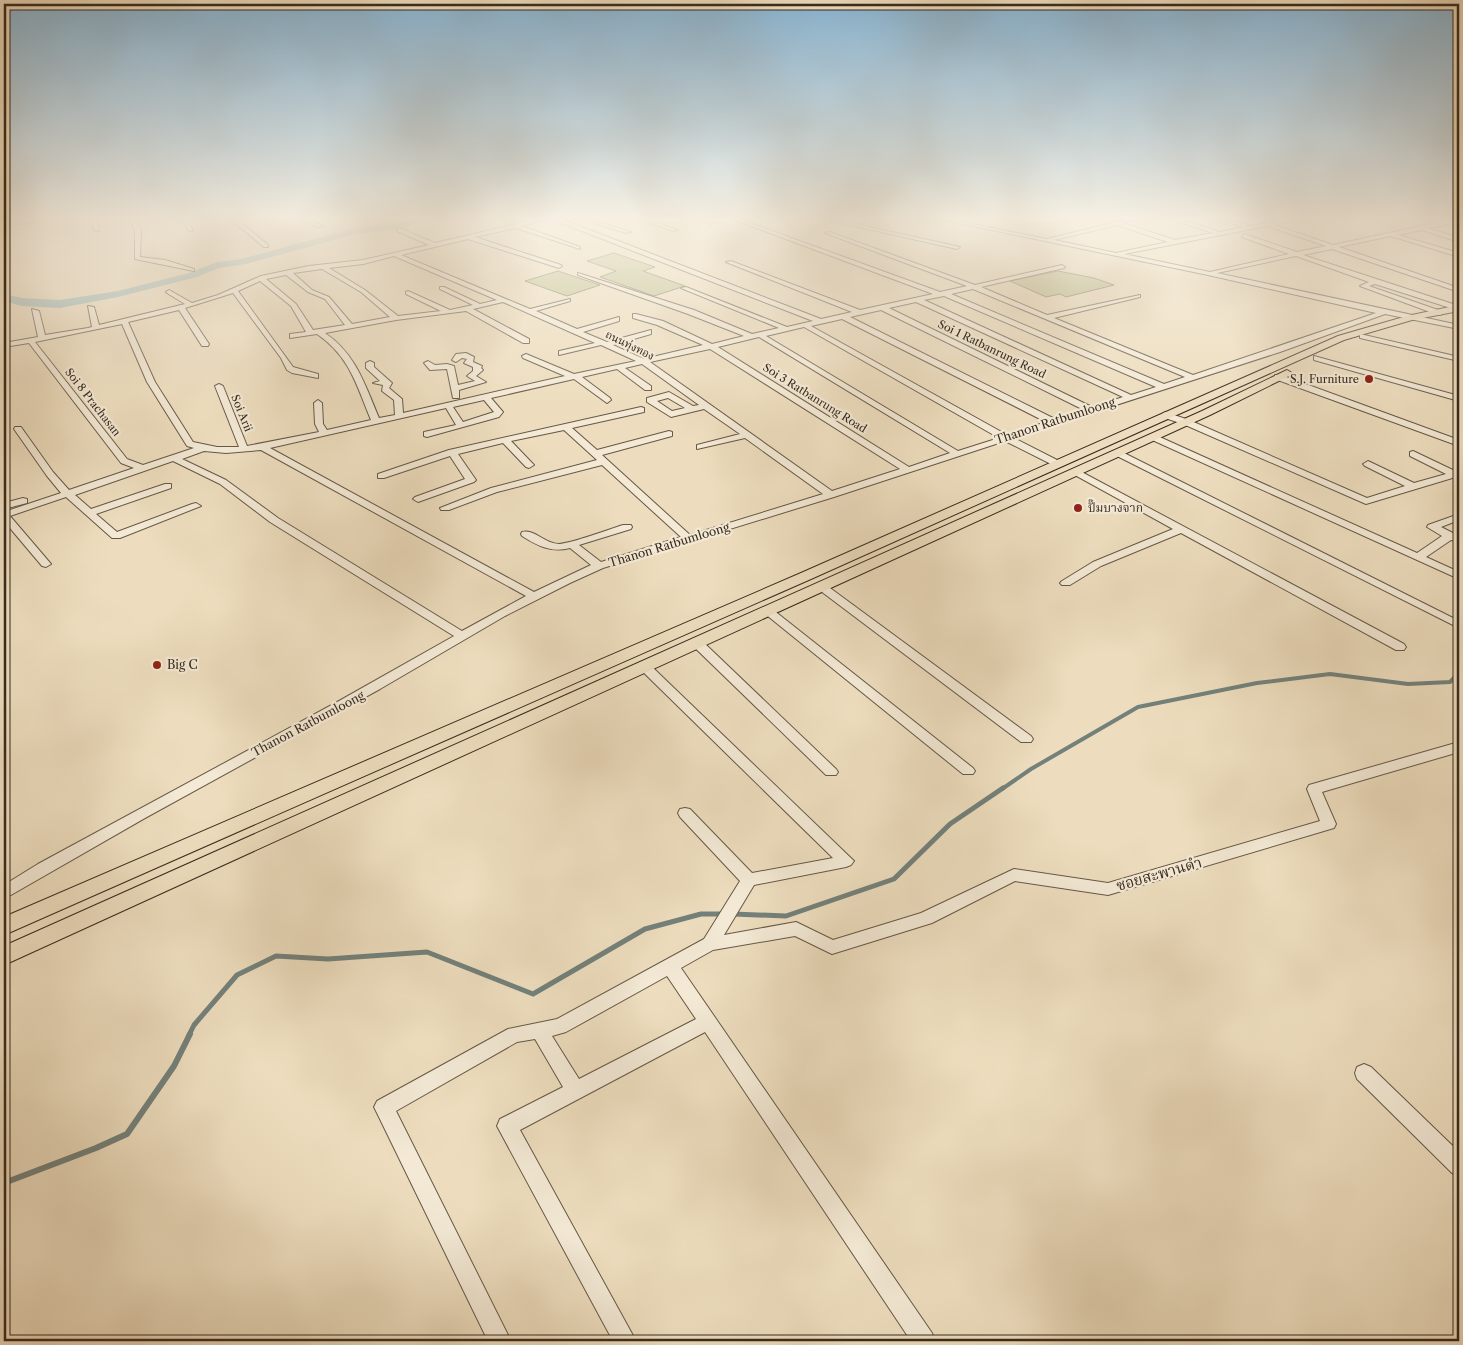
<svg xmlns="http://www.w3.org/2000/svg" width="1463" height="1345" font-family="'Libre Caslon Text','Noto Serif Thai',serif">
<rect width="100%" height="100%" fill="#edddbe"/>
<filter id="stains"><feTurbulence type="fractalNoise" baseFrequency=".004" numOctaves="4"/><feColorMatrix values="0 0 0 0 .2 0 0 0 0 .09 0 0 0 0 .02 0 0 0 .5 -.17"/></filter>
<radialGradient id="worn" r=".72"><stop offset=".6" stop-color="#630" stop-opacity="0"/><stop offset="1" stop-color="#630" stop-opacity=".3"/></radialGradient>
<g fill="#bdc08f" stroke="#7a7656">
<path d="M614 253 655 267 643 271 685 286 654 296 600 277 616 271 587 261Z"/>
<path d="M558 271 600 285 567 296 525 281Z"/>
<path d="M1058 271 1094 278 1114 285 1066 297 1060 294 1046 297 1010 281Z"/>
</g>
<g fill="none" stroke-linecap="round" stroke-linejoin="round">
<path stroke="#73817b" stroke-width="4" d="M1002 789 1031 769 1138 707 1257 683 1330 674 1408 684 1450 682 1459 673"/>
<g stroke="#73817b" stroke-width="5">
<path d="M733 914 786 916 894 879 950 824 1003 788"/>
<path d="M189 1035 194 1025 237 975 276 956 328 959 427 952 533 994 645 929 701 914H724"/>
</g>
<path stroke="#73817b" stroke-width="6" d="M4 1183 96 1148 127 1134 174 1066 190 1034"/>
<path fill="#9bbab9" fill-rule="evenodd" d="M418 217H431L403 228 356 234 246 264 219 268 197 277 118 297 60 308 22 306 4 301V294L22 298 60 300 118 291 189 273 217 262 241 259 355 228 399 223Z"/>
<defs>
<g id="minor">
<path d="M56 217H70L4 226V222Z"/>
<path d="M90 217H96L99 231 94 230Z"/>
<path d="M130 217H136L141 231 140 257 165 260 194 269V271L135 259V231Z"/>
<path d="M181 217H187L193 231H189Z"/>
<path d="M228 217H234L268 245V247H264Z"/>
<path d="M297 217H304L323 226 318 227Z"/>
<path d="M336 217H343L348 219 345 221Z"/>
<path d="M497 217H504L522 223 556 217 821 319 852 312 726 262 731 261 860 310 933 294 727 217H734L940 292 967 286 825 233 830 232 975 285 1062 265 1065 267 1064 268 981 287 1047 315 1140 295V297L1054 318 1193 375 1376 313 1208 275 929 217H938L1047 239 1137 217H1145L1123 223 1175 240 1213 233 1165 217H1172L1220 232 1244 227 1214 217H1221L1251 226 1296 217 1298 220 1274 225 1333 245 1459 218V222L1428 228 1459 238V242L1422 230 1398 235 1459 253V257L1391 236 1339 247 1459 288V292L1332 249 1303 255 1459 306V310H1457L1375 284 1369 286 1441 311V315H1438L1360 286 1369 282 1296 256 1217 273 1459 325V329L1385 314 1280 352 1014 438 1059 461V465H1053L1005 441 834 497 603 568 570 583 505 616 380 689 145 818 4 899V885L38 864 339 701 454 636 270 522 220 484 173 461 75 495 91 509 165 484H171V488L96 514 117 532 192 504 196 503 201 506 120 538H112L66 497 10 516 51 564 46 567 42 566 4 521V512L61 493 47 476 14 429 15 427H21L53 472 69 490 134 468 121 463 29 343 4 347V343L38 337 32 309 39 311 45 335 88 328 92 327 88 306 94 307 99 325 185 304 167 293 166 292 169 290 192 303 218 295 261 276 309 266 363 260 429 245 397 231 399 228 435 243 516 224ZM551 219 813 321 787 327 686 287 681 288 779 328 752 334 694 310 578 273V275L688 314 744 336 712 344 663 321 636 314H633V318L657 325 703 345 644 359 613 345 651 334V330L607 342 583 332 619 321V317L577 329 536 311 570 301V299L530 309 401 255 468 239 559 268 562 266 561 265 475 237 516 228 580 249V247L522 226ZM1117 225 1168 242 1116 253 1054 240ZM1267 226 1326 246 1297 252 1244 234 1242 237 1289 254 1210 272 1124 254ZM394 256 497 300 480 304 444 287H440V289L473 305 450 310 408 291 406 292V294L441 311 398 316 365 290 329 268 363 264ZM322 269 361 292 390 317 352 324 329 297 312 290 293 273ZM286 275 308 292 325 299 345 325 313 330 296 304 266 279ZM260 281 291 306 306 332 290 334V338L317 334C350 357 356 384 371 420L327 430 323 424 322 403 318 400 314 403 315 424 319 432 247 446 223 386 219 384 215 386 239 447H217L193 442 155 382 128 322 179 310 202 346H208L209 344 185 308 233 293 281 358 287 370 292 373 318 378V374L293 367 238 291ZM973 289 1185 377 1164 384 951 294ZM944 296 1156 387 1131 395 924 300ZM503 302 595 343 559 351V355L601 345 636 361 574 374 526 354 522 356 523 358 565 376 403 413 402 399 389 388 392 383 374 367V363L370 361 366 363V368L380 381 373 383 383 385 382 391 394 400 395 415 379 418C365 385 356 354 325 333L396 320 466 311 523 343H529V339L473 309ZM916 302 1123 397 1092 407 889 308ZM881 310 1084 410 1055 419 850 317ZM842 319 1046 422 1007 435 811 326ZM122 324 147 382 187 446 194 448 143 465 127 459 35 342ZM804 327 999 438 958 451 766 336ZM759 337 950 453 909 467 718 347ZM710 349 900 469 832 491 650 362ZM642 364 699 405 693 406 669 392 647 398V402L671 417 704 409 740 434 697 445V449L745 438 823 494 690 535 602 455 672 436V432L669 431 597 450 572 428 644 412V408L641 407 449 450 378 474V478H384L450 456 465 479 415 497 413 499 418 502 474 482 476 480 458 454 503 443 526 467 529 468 534 465 511 441 564 430 597 460 491 488 440 508 441 510H449L497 492 602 465 681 537 601 562 579 545 631 529 632 527 631 525H623C607 530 573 543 559 544 545 544 535 529 522 532L521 534 522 536C538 546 551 553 570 548L591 565 534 592 270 448 446 408 456 425 424 432V436L427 437 499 417 503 412 491 398 574 379 607 403 611 400 610 398 582 377 617 369 645 390H651V386L625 368ZM668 398 685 408 672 411 657 401ZM484 400 494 412 463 422 453 407ZM261 450 526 596 462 631 278 518 226 480 182 459 204 451 226 453Z"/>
<path d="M575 217H582L631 232 626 233Z"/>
<path d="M634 217H641L678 230 673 231Z"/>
<path d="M693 217H700L715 223 710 224Z"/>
<path d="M814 217H823L960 247 957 249Z"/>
<path d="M1360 334 1459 357V361L1360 338Z"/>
<path d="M466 353 474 357 473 362 482 366 481 368 483 370 476 376 486 382 459 390V398H453L447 369 430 370 424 363 428 361 435 365 447 364 454 366 458 385 475 381 467 376 473 371V367L464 363 467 359 462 358 456 362 452 360 456 354Z"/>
<path d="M1314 356 1459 396V401L1314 360Z"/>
<path d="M1275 375H1281L1459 440V446L1275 379Z"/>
<path d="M1165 412 1189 420 1367 498 1405 486 1365 466 1363 464 1368 461 1414 483 1446 474 1410 456V452L1413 451 1455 471 1459 470V476L1366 504 1183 424 1162 417 1161 415Z"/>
<path d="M1153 434 1417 553 1442 536 1427 527 1428 525 1459 514V520L1441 527 1459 536V542L1451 540 1426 557 1459 572V579L1150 439V435Z"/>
<path d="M1118 450 1459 621V628L1115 455 1113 453Z"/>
<path d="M1076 469 1404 644 1406 647 1404 650H1396L1181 533 1101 566 1070 585H1062L1060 583 1062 581 1093 562 1173 529 1073 474V470Z"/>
<path d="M23 498 27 499V503L4 509V503Z"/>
<path d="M822 584 826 585 1031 736 1033 739 1031 742H1021L818 589 816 587 818 585Z"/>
<path d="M768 608 772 609 973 768 975 771 973 774H963L764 613 762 611 764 609Z"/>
<path d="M697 639 701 640 836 769 838 772 836 775H826L693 646 691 643Z"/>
<path d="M645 663 649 664 854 861 851 865 846 867 754 885 724 935 796 922 833 940 921 913 1014 869 1108 883 1320 821 1307 789 1309 785 1459 742V752L1322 792 1336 824 1334 828 1108 895 1015 881 932 923 832 954 795 936 713 950 681 968 932 1333 935 1341H911L705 1032 520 1130 636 1341H613L497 1126 500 1119 563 1087 535 1039 517 1042 396 1111 511 1341H488L377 1113 374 1107 377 1101 508 1029 557 1019 704 939 740 881 680 817 678 813 680 809 685 808 690 809 752 873 833 858 641 670 639 667ZM667 976 696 1019 579 1079 552 1036 566 1032Z"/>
<path d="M1364 1064 1371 1067 1459 1152V1176L1452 1173 1357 1079 1355 1073 1357 1067Z"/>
</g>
<g id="major">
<path d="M1459 305V311L1412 320 1344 340 811 579 4 935V917L801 573 1338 336 1407 316Z"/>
<path d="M1287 370 1292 373 1291 375 1210 415 4 965V946L1202 411Z"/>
</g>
</defs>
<use href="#minor" stroke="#655846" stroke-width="2"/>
<use href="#major" stroke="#382b1e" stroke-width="2"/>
<use href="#minor" fill="#f3e9d5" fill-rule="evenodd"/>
<use href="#major" fill="#edddbe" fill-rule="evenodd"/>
</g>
<linearGradient id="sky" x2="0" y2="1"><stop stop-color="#89b6d5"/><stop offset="0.54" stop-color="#f7f0e2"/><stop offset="1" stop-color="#f7f0e2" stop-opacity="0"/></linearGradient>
<rect width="1463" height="405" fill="url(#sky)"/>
<g fill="#8f2418" stroke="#f3e9d5" stroke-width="2">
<circle cx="1369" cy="379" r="5"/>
<circle cx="1078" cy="508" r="5"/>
<circle cx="157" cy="665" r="5"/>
</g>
<g text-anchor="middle" stroke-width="4.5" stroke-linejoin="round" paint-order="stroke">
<g font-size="11" fill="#382b1e" stroke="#f3e9d5">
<text transform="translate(630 345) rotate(26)" y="4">ถนนทุ่งทอง</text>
<text transform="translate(992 349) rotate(26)" y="4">Soi 1 Ratbanrung Road</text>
<text transform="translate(815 398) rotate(32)" y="4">Soi 3 Ratbanrung Road</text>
<text transform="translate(93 402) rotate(52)" y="4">Soi 8 Prachasan</text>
<text transform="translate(242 413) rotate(68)" y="4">Soi Arii</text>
</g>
<g font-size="11" fill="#382b1e" stroke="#f3e9d5" text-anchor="end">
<text x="1359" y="383">S.J. Furniture</text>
</g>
<g font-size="12" fill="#382b1e" stroke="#f3e9d5">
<text transform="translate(1055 421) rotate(-18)" y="4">Thanon Ratbumloong</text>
<text transform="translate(669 545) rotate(-17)" y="4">Thanon Ratbumloong</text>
<text transform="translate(308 724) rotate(-28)" y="4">Thanon Ratbumloong</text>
</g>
<g font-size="12" fill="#382b1e" stroke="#f3e9d5" text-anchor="start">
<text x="1088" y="512">ปั๊มบางจาก</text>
<text x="167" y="669">Big C</text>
</g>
<g font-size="15" fill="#382b1e" stroke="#f3e9d5">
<text transform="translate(1159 874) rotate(-16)" y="5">ซอยสะพานดำ</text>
</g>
</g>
<rect width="1463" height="1345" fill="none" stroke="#edddbe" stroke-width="20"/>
<rect x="5" y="5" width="1453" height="1335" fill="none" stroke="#382b1e" stroke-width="2.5"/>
<rect x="10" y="10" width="1443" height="1325" fill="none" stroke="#382b1e"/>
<rect width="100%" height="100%" filter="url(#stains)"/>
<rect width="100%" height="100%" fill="url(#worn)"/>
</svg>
